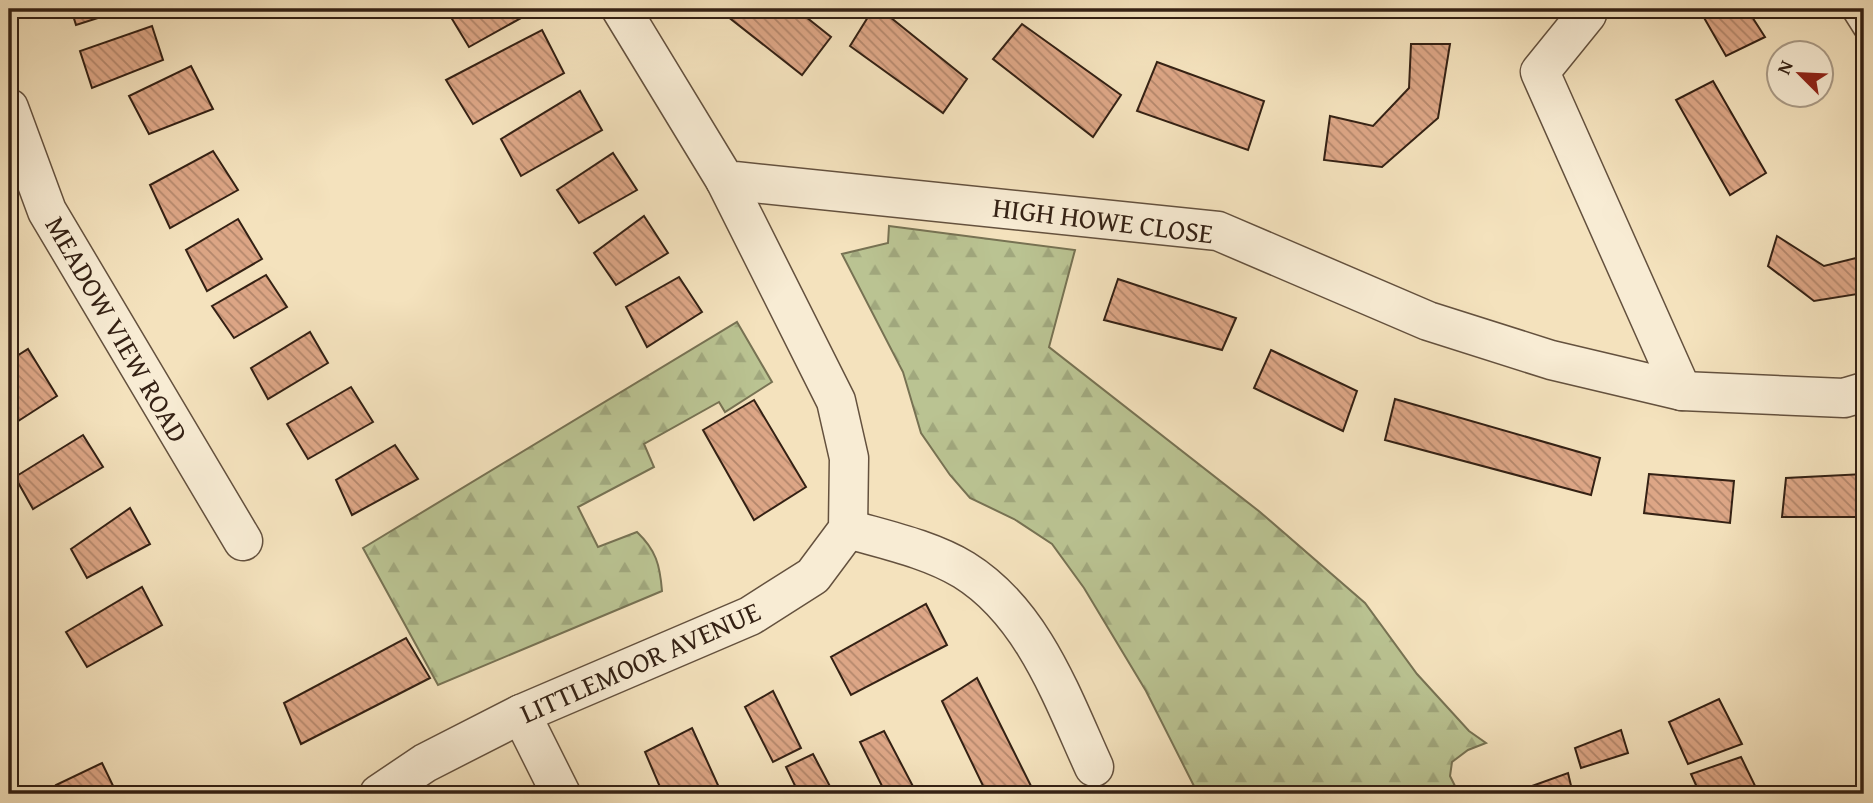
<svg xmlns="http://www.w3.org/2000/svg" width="1873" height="803" font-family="'Gentium Book Plus',serif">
<defs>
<pattern id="forest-firs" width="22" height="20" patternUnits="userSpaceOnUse" patternTransform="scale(1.75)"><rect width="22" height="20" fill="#bac392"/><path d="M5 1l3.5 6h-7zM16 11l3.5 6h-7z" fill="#a0a77d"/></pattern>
<pattern id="building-back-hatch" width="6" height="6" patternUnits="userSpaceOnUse" patternTransform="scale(1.75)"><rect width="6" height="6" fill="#dda686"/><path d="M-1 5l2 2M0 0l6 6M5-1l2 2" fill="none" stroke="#b4876c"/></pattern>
</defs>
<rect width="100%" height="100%" fill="#f4e2bd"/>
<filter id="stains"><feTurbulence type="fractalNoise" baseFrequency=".00286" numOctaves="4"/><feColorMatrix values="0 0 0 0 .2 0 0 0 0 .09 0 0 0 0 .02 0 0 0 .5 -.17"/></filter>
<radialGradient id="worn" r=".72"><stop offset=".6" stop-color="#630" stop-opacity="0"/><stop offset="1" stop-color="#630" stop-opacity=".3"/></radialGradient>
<g fill="url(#forest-firs)" stroke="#777253" stroke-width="2">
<path d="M889 226 1075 250 1049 347 1260 512 1365 603 1417 674 1469 731 1486 743 1468 750 1452 762 1450 776 1459 794H1198L1146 691 1084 588 1052 544 1014 519 970 498 950 475 921 433 903 372 842 254 888 243Z"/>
<path d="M737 322 772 382 725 412 719 402 644 444 654 467 578 507 598 547 637 532C656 550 660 565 662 591L438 685 363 548Z"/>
</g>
<g fill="url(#building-back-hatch)" stroke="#342114" stroke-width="2">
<path d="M71 9H126L76 25Z"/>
<path d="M446 9H528L530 13 469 47Z"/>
<path d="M718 9H796L831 37 802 75Z"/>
<path d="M873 9H880L967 79 943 113 850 46Z"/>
<path d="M1699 9H1747L1765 37 1726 56Z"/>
<path d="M1022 24 1121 95 1093 137 993 59Z"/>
<path d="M152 26 163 60 92 88 80 51Z"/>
<path d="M542 30 564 73 473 124 446 80Z"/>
<path d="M1411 44H1450L1438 118 1382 167 1324 160 1330 116 1373 126 1409 88Z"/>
<path d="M1157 62 1264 101 1248 150 1137 111Z"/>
<path d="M191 66 213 109 149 134 129 96Z"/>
<path d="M1713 81 1766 173 1730 195 1676 100Z"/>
<path d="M580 91 602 130 521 176 501 139Z"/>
<path d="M213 151 238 190 170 228 150 185Z"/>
<path d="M613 153 637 190 579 223 557 190Z"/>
<path d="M644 216 668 253 616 285 594 253Z"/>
<path d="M238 219 262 259 207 291 186 250Z"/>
<path d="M1777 236 1824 266 1864 256V293L1814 301 1768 266Z"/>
<path d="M266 275 287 307 234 338 212 306Z"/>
<path d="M679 277 702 312 647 347 626 307Z"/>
<path d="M1118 279 1236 318 1222 350 1104 320Z"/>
<path d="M310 332 328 363 268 399 251 368Z"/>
<path d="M28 349 57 396 9 427V361Z"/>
<path d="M1271 350 1357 391 1343 431 1254 388Z"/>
<path d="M351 387 373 422 308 459 287 424Z"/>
<path d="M1395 399 1600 458 1591 495 1385 440Z"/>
<path d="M754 400 806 487 754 520 703 430Z"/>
<path d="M83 435 103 467 33 509 15 477Z"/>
<path d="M395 445 418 479 352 515 336 480Z"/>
<path d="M1649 474 1734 481 1730 523 1644 513Z"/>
<path d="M1864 474V517H1782L1786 478Z"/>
<path d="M130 508 150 544 87 578 71 549Z"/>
<path d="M142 587 162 625 87 667 66 632Z"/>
<path d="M926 604 947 645 851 695 831 657Z"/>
<path d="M406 638 430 678 301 744 284 703Z"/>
<path d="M977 678 1035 794H987L942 701Z"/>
<path d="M773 691 801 748 773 762 745 707Z"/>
<path d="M1719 699 1742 744 1688 764 1669 722Z"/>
<path d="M692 728 722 794H663L645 752Z"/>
<path d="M1621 730 1628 753 1581 768 1575 748Z"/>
<path d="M884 731 917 794H886L860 742Z"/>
<path d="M813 754 834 794H799L786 767Z"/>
<path d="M1741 757 1759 794H1700L1691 774Z"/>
<path d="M102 763 117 794H60L56 785Z"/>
<path d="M1568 773 1573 794H1510Z"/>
</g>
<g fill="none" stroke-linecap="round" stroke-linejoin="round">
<defs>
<path id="lane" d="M1852 9 1864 28"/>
<g id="street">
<path d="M621 9 725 180 1218 231 1428 321 1551 360 1682 391 1844 398 1864 392"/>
<path d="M1587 14 1540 72 1682 391"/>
<path d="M9 108 47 211 243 541"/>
<path d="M848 529C886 540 929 549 964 570 1033 613 1062 697 1094 767"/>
<path d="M521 714 561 794"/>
<path d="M379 794 425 763 521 714 750 616 813 576 848 529 849 458 836 401 725 180"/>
</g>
</defs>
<use href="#lane" stroke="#64513e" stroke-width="24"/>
<use href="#street" stroke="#64513e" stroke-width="41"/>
<use href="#lane" stroke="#f8ecd4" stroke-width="21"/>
<use href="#street" stroke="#f8ecd4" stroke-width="38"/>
</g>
<g text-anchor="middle" stroke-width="5" stroke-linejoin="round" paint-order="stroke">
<g font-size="28" fill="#342114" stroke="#f8ecd4">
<text transform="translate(1103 220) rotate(7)" y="10">HIGH HOWE CLOSE</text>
<text transform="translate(117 329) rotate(60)" y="10">MEADOW VIEW ROAD</text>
<text transform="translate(640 662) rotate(-24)" y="10">LITTLEMOOR AVENUE</text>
</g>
</g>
<rect width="1873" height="803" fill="none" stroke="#f4e2bd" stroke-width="35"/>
<rect x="10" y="10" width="1852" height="782" fill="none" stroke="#342114" stroke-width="3.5"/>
<rect x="18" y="18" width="1838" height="768" fill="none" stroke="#342114" stroke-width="2"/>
<g transform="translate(1800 74) rotate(294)"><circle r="33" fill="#f8ecd4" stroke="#aa9b87" stroke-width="2"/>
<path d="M0-5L12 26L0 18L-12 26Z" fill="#8f2418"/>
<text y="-10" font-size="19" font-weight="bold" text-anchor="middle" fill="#342114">N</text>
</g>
<rect width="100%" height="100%" filter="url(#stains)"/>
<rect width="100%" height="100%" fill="url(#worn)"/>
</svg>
